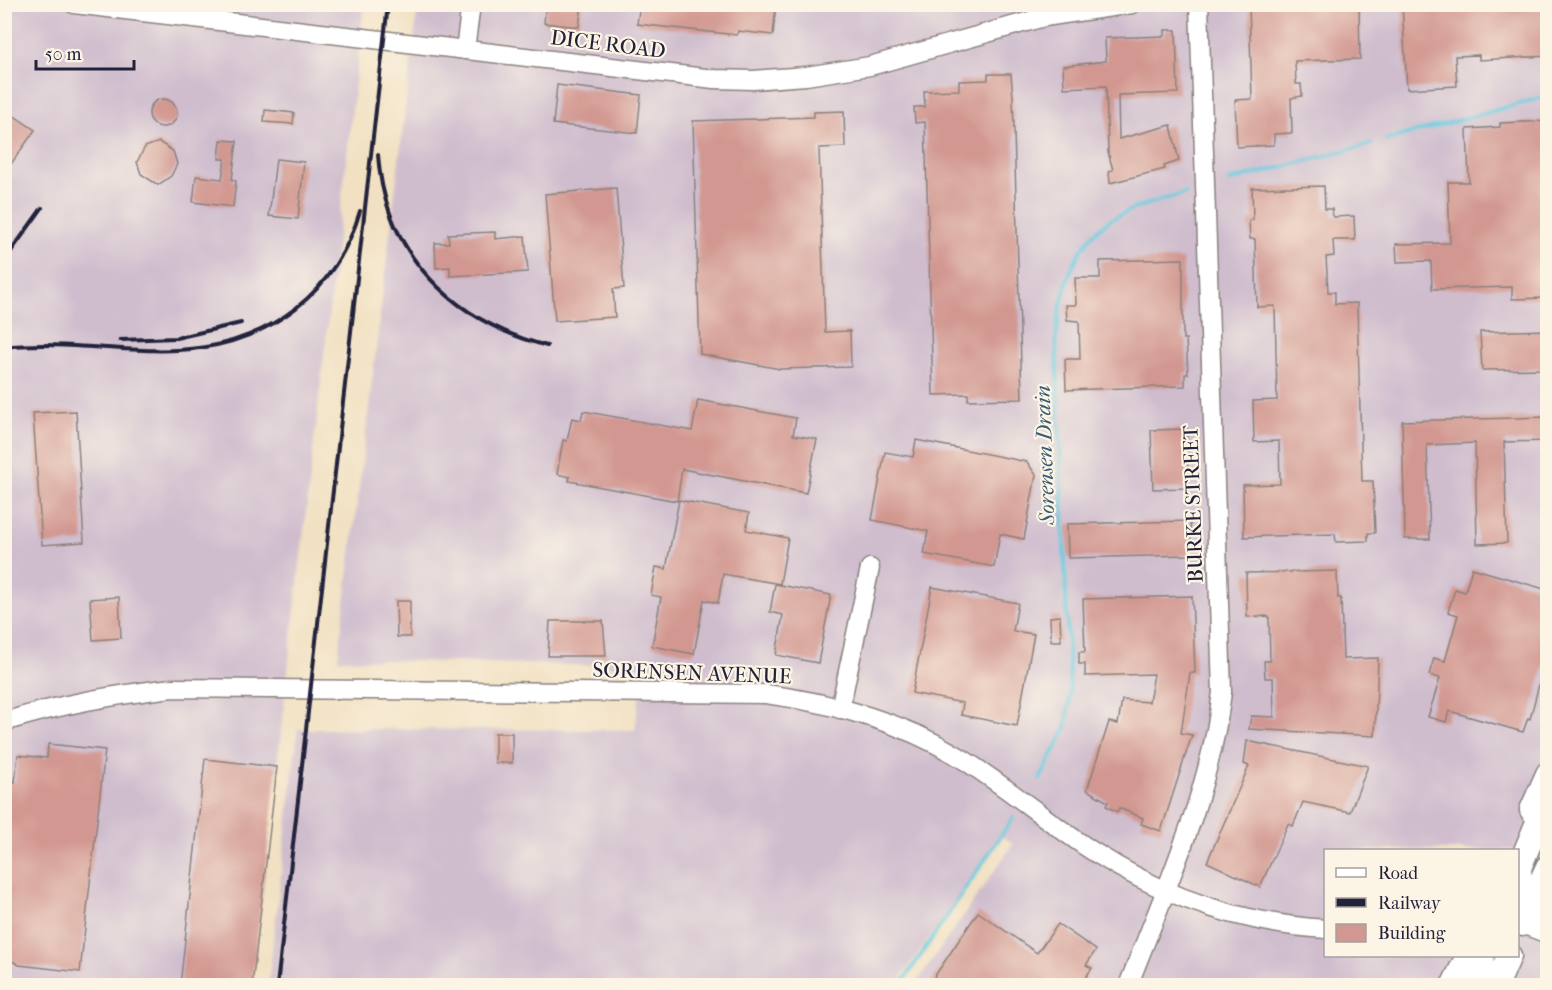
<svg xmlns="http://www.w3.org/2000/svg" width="1552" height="990" font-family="'IM FELL French Canon',serif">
<rect width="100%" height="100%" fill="#fcf5e5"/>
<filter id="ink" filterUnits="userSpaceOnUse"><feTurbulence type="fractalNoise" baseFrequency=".0167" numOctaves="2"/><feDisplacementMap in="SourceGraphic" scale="12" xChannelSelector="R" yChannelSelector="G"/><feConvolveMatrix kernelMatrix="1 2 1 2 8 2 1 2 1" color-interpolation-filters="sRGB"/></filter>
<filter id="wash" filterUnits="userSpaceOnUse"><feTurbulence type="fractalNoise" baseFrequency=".008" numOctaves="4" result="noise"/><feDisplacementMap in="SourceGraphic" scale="24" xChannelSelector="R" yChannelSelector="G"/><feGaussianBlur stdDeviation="1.35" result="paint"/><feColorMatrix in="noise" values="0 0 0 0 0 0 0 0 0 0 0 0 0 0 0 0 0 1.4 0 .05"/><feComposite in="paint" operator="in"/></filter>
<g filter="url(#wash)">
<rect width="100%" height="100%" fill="#f1e0c1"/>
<g fill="#cfbdce" fill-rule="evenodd">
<path d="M5 5H364L252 985 5 986Z"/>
<path d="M418 5H1547V985H915L1013 844 1001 835 896 985 268 986 298 729 635 730 643 667 338 659ZM1326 850H1518V956H1326Z"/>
</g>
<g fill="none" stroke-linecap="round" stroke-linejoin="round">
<g stroke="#61c7de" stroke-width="4">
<path d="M1386 140 1548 96"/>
<path d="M1229 181 1371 144"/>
<path d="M1040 779 1066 728 1070 695 1056 338C1061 290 1074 234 1124 213 1143 204 1166 199 1186 193"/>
<path d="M900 986 1013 818"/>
</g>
</g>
<g id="blocks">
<g fill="#d19790">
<path d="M546 4H582L579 27 544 23Z"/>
<path d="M640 4H776L773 35 738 31 737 35 637 24Z"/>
<path d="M1249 4H1359L1360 59 1295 61 1296 84H1301L1302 96 1291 98 1292 133 1274 134V145L1237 147 1235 100 1252 99Z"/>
<path d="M1402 4H1548V56L1479 60V55L1455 56 1457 86 1407 89Z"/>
<path d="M1165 30H1176L1178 93 1118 95 1119 139 1171 125 1179 161 1164 166 1165 169 1110 183 1109 171 1113 170 1108 152 1106 86 1064 88 1063 66 1106 61 1105 38 1165 36Z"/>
<path d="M988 74H1011L1013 97 1022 399 968 400V394L933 395 925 122 915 123 914 107H925L924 91 959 90V81L988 80Z"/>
<path d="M557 85 641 95 637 133 553 124Z"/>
<circle cx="163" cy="113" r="14"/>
<path d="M4 109 35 130 4 174Z"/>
<path d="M265 110 294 113 293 124 264 122Z"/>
<path d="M844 111 845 147 819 148 825 332 850 331 851 367 780 369 700 354 693 121 814 117V112Z"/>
<path d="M1548 121V298L1512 299V287L1432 289 1431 261 1397 262 1396 244 1450 243 1448 182H1469L1467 129 1500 127V123Z"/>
<path d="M221 140 237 141 232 180 236 181 233 207 193 202 196 176 222 179 225 159H219Z"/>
<path d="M159 142 173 151 177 164 171 176 158 185 141 174 137 162 145 147Z"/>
<path d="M276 159 304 162 298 219 269 216Z"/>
<path d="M1324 186 1325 209H1332L1333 217 1354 216 1355 240H1333L1334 256 1326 257 1328 292H1335V304L1357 303 1362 481H1373L1375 533H1368V541L1336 542 1335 534 1244 537 1243 485 1280 484 1279 441 1254 442 1253 401 1277 400 1275 306 1257 307 1255 239H1250L1249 221 1253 220 1252 188Z"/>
<path d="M616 188 624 288 613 289 615 317 555 321 545 194Z"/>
<path d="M495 232V239L525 236 528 272 450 276V267L436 268 435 243H449L448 234Z"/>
<path d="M1183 259V339H1186L1188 374H1185V386L1066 390 1065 359H1080L1079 321 1067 320 1066 305H1076L1075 278H1100V261Z"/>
<path d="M1548 330V369L1482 370 1480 332Z"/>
<path d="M698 400 796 418 793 435 817 439 806 493 682 469 677 501 569 481 570 477 557 474 563 440 567 441 572 418 581 420 583 411 692 431Z"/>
<path d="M76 411 84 542 42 545 33 413Z"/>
<path d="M1548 417V441L1504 442 1507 543 1477 544 1475 443 1427 445 1430 539H1405L1402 421Z"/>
<path d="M1187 429 1188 488 1153 489 1151 430Z"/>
<path d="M916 440 1027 462 1036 475 1024 539 1000 534 994 567 924 554 928 531 872 520 885 452 913 457Z"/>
<path d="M679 500 749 513 746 530 788 538 780 584 723 574 718 603 704 600 694 654 652 646 661 597 651 595 656 567 666 569Z"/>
<path d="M1190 521 1191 555 1068 558 1067 524Z"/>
<path d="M1472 568 1548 590V650L1530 719 1528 718 1523 732 1449 711 1446 722 1428 717 1440 678 1429 675 1434 658 1445 661 1458 615 1448 612 1455 589 1465 592Z"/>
<path d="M1337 571 1338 598H1341L1343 659 1378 658 1375 736 1249 729 1251 716 1274 717 1273 678H1265L1264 661H1270L1269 616 1247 617 1246 573Z"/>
<path d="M775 584 831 595 818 663 776 655 783 615 770 612Z"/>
<path d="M932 587 1018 603 1013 631 1034 634 1017 726 961 715 963 703 912 693Z"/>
<path d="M1192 596 1195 673H1190L1181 733 1192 735 1161 831 1141 824 1143 818 1119 808 1117 812 1106 806 1108 802 1087 790 1109 722 1118 724 1122 700 1149 702 1154 674 1085 676V664H1079V652H1085L1083 599Z"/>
<path d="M119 597 121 638 93 640 90 599Z"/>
<path d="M396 601H410V637H397Z"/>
<path d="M1060 616 1061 641H1051L1050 617Z"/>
<path d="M550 621H603L606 656H548Z"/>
<rect x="495" y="733" width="17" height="30"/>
<path d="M1247 741 1368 766 1350 812 1303 802 1293 826 1288 824 1260 887 1207 862 1249 766 1244 764Z"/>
<path d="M48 744 105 750 80 972 19 965 4 956V781L15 782 18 755 47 758Z"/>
<path d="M205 759 277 767 252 986H180Z"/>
<path d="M978 912 1037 953 1058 924 1096 950 1086 965 1092 968 1080 986H928Z"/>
</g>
</g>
</g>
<g filter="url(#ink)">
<use href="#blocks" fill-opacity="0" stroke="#8a817e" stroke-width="1.5"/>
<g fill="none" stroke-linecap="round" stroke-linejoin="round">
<defs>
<g id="minor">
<path d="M74 4 714 79 753 80 806 76 870 66 1044 17 1132 4"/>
<path d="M465 50 471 4"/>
<path d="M840 709 870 568"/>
<path d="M4 722C60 704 114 695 172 688L766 694C832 703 899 721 956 755 1004 784 1047 822 1094 852 1164 897 1243 924 1326 929"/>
<path d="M1518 924 1548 914"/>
<path d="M1522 924 1548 934"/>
<path d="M1128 986C1165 890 1210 794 1222 692L1199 4"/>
</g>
<g id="major">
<path d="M1532 810 1548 774"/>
<path d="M1522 923 1548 867"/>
<path d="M1522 924 1519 868 1548 798"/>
<path d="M1453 986 1468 956"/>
<path d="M1479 986 1482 956"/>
<path d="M1496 986 1509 956"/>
</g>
</defs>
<use href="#minor" stroke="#8a817e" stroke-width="21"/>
<use href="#major" stroke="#8a817e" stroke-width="27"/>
<use href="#minor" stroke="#fff" stroke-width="18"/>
<use href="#major" stroke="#fff" stroke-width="24"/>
<g stroke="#22223b" stroke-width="4">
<path d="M378 155C385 255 453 321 547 346"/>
<path d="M4 261 42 208"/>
<path d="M120 340 176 338 241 323"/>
<path d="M4 347C109 336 203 380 296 308 327 284 349 249 360 211"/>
<path d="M277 986 388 4"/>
</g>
</g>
</g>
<g text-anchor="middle" stroke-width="4.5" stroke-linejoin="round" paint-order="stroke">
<g font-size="21" fill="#22223b" stroke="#fcf5e5">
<text transform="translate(608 44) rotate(7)" y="7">DICE ROAD</text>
<text transform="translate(1193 504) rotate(-92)" y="7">BURKE STREET</text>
<text transform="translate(692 673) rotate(2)" y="7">SORENSEN AVENUE</text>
</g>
<g font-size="22" font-style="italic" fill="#385c74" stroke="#fcf5e5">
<text transform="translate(1044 455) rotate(-92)" y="8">Sorensen Drain</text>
</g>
</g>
<rect width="1552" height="990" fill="none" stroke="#fcf5e5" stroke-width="24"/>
<rect x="1324" y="849" width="195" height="108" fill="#fcf5e5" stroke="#a5a1a1" stroke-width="1.5"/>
<rect x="1336" y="868" width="30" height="9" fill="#ffffff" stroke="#a5a1a1" stroke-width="1.5"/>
<text x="1378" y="879" font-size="18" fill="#22223b">Road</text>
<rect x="1336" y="898" width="30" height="9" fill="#22223b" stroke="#a5a1a1" stroke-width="1.5"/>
<text x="1378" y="909" font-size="18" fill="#22223b">Railway</text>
<rect x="1336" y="924" width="30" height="18" fill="#d19790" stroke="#a5a1a1" stroke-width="1.5"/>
<text x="1378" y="939" font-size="18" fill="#22223b">Building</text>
<path d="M36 60v9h98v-9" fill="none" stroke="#22223b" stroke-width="3"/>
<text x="45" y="60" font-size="18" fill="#22223b" stroke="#fcf5e5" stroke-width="4.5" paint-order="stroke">50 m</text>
</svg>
